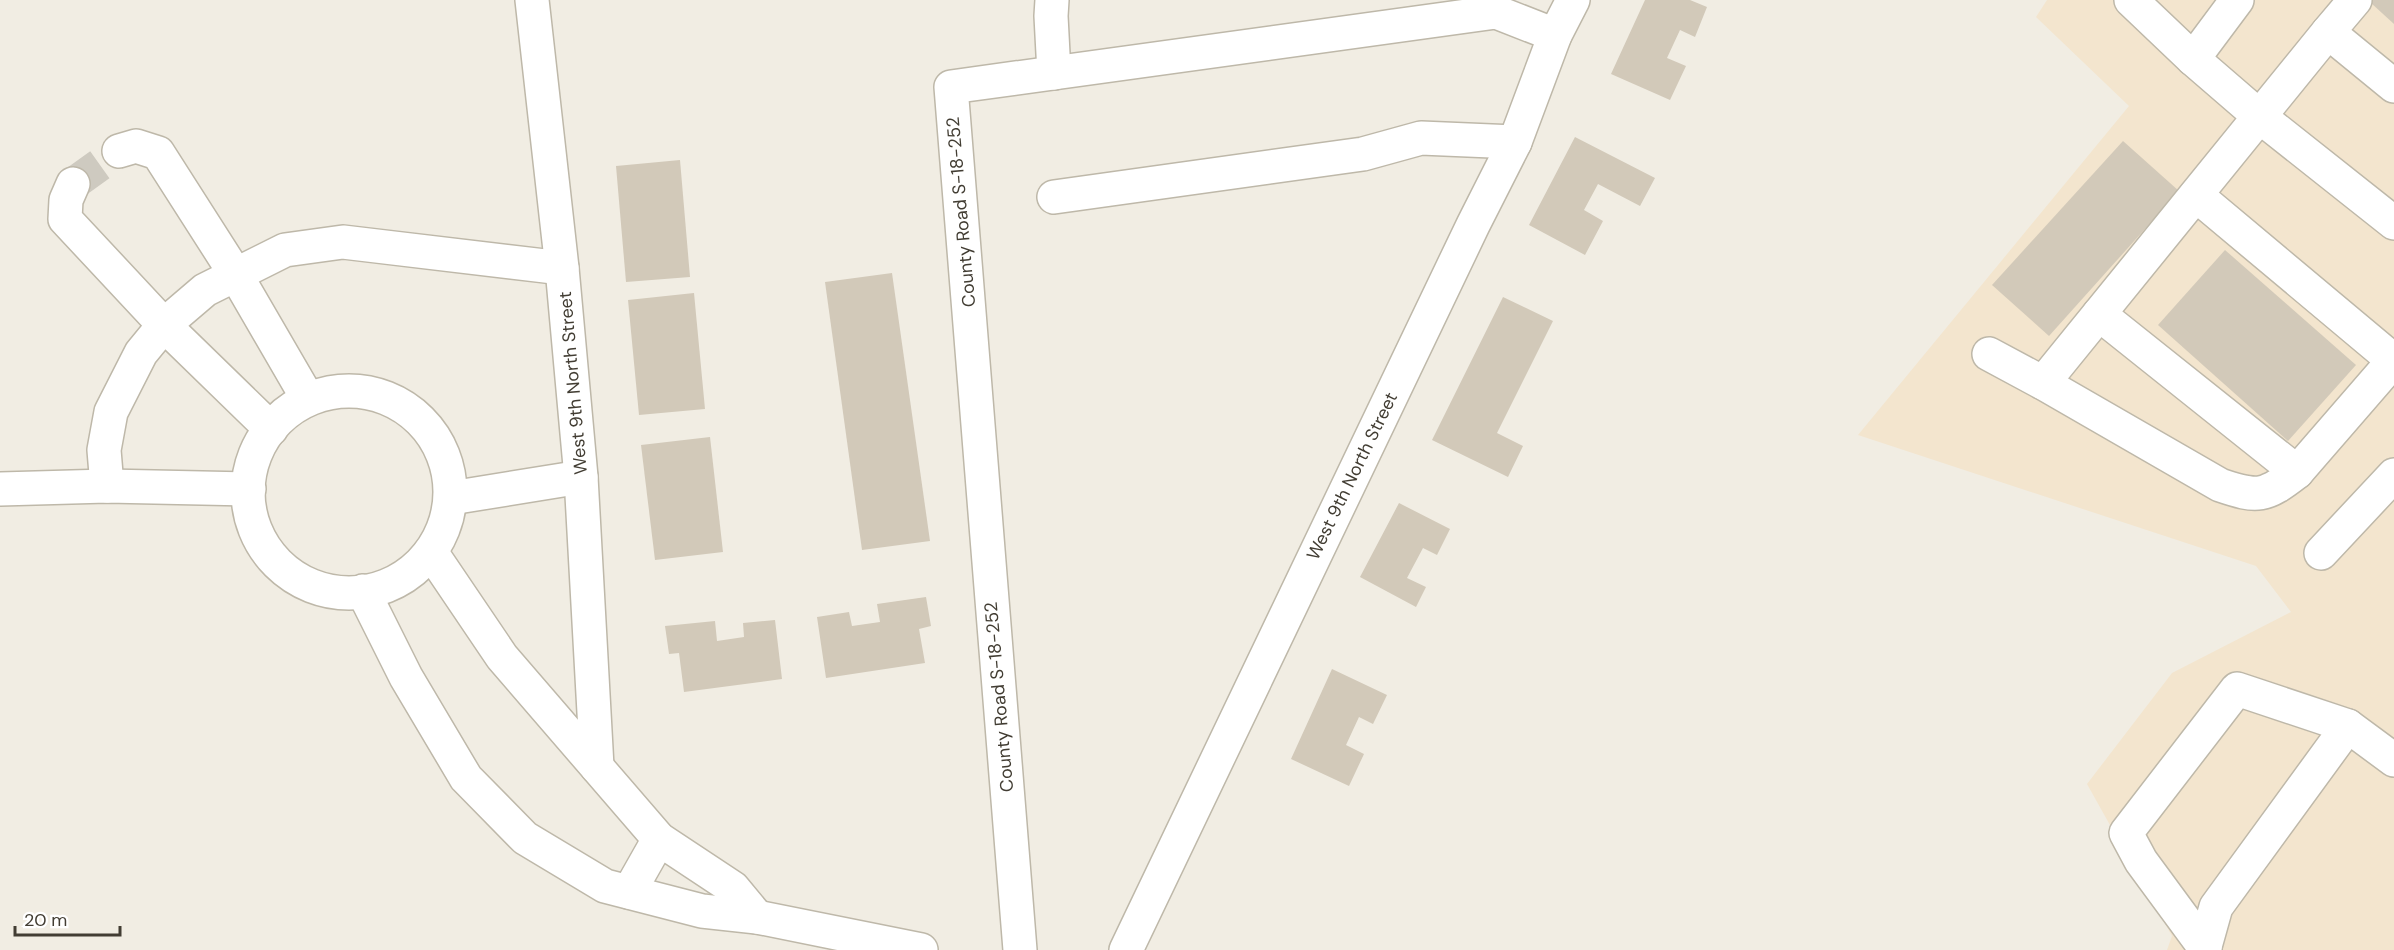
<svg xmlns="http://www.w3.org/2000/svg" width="2394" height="950" font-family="'DM Sans',sans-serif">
<rect width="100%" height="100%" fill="#f1ede3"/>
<path fill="#f3e5ce" d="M2047 0H2394V950H2167L2172 936 2087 784 2172 673 2291 612 2256 566 1858 435 2129 106 2036 17Z"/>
<g fill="#d2c9b9">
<path d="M1645 0H1690L1707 7 1695 37 1680 30 1667 58 1686 66 1670 100 1611 74Z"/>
<path d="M2373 0H2394V24L2371 3Z"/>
<path d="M1575 137 1655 178 1640 206 1598 184 1584 210 1603 221 1585 255 1529 225Z"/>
<path d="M2123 141 2179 191 2049 336 1992 285Z"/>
<path d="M680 160 690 277 626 282 616 166Z"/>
<path d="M2225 250 2356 365 2288 441 2158 325Z"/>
<path d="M892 273 930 541 862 550 825 282Z"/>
<path d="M694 293 705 409 639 415 628 300Z"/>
<path d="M1503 297 1553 321 1497 433 1523 446 1508 477 1432 440Z"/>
<path d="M710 437 723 552 655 560 641 445Z"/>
<path d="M1399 503 1450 529 1437 555 1423 548 1407 578 1426 587 1416 607 1360 577Z"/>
<path d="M926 597 931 626 919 629 925 663 826 678 817 617 849 612 852 626 880 622 877 604Z"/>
<path d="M775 620 782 679 684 692 679 653 669 654 665 626 715 621 717 641 744 637 743 623Z"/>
<path d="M1332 669 1387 695 1373 724 1359 717 1346 745 1364 754 1349 786 1291 759Z"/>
</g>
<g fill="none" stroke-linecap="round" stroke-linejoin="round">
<path stroke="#cecac0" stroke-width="33" stroke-dasharray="33 16" stroke-linecap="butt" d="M73 184 119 151"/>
<defs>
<g id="minor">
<path d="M532 0 562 268 581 477 597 767"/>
<path d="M1052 0 1051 16 1054 73"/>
<path d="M2131 0 2193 59 2259 116 2394 223"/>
<path d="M2355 0 2328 32 2394 86"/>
<path d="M2193 59 2237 0"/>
<path d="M119 151 136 146 158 153 236 275 308 399"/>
<path d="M73 184 66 200 65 219 164 325 271 429"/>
<path d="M2196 195 2393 360"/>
<path d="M1054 197 1363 154 1421 138 1515 142"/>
<path d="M2099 314 2297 472"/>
<path d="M1989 354 2043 383 2328 32"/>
<path d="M2043 383 2220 485C2258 498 2265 497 2297 472L2394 360"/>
<circle cx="349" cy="492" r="101"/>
<path d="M107 486 104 450 111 412 141 353 164 325 205 290 285 250 343 242 562 268"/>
<path d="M0 489 107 486 249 489"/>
<path d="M451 498 581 477"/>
<path d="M431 552 502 657 659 839 733 888 757 917"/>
<path d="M2321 553 2394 475"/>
<path d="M363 591 406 677 466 778 525 838 605 886 702 911 757 917 921 950"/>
<path d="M629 892 659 839"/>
<path d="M2205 948 2141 861 2126 833 2237 689 2348 726 2394 760"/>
<path d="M1020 950 951 87 1496 12 1555 35"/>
<path d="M1126 950 1473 225 1515 142 1555 35 1573 0"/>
<path d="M2204 950 2216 907 2348 726"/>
</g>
</defs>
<use href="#minor" stroke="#beb8a9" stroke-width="36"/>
<use href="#minor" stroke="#fff" stroke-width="33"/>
</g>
<g text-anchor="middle" stroke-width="6" stroke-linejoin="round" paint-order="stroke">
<g font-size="18" fill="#423d33" stroke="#fff">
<text transform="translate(961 212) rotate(-95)" y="6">County Road S-18-252</text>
<text transform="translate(573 383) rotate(-95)" y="6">West 9th North Street</text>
<text transform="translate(1352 476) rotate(-64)" y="6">West 9th North Street</text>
<text transform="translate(999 697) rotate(-95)" y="6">County Road S-18-252</text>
</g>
</g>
<path d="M15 926v9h105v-9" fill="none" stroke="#423d33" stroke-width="3"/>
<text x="24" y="926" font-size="18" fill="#423d33" stroke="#ffffff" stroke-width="4.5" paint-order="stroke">20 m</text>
</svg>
